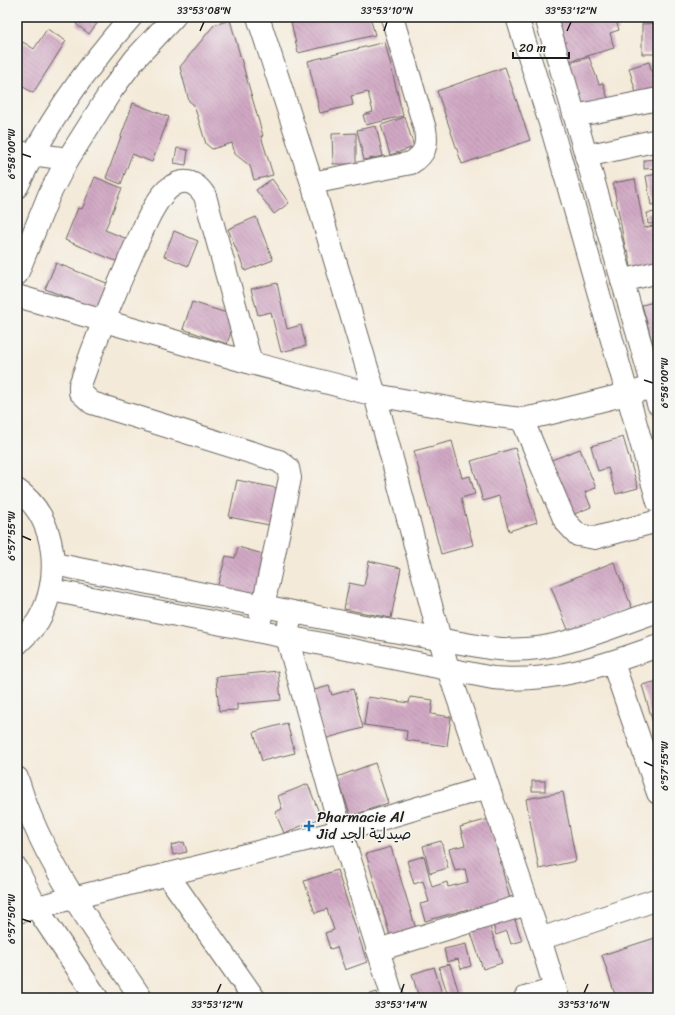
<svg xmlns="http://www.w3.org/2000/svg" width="675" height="1015" font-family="Sriracha,'Playpen Sans Arabic',sans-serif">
<defs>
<pattern id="building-back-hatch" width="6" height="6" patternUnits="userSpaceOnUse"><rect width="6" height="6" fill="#d0a7c3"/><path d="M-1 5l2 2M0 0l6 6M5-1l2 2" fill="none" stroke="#b28fa7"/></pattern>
</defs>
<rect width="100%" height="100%" fill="#f6f6f2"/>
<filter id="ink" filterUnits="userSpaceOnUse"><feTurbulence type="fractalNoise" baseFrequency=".025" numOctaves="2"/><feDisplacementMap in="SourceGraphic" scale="8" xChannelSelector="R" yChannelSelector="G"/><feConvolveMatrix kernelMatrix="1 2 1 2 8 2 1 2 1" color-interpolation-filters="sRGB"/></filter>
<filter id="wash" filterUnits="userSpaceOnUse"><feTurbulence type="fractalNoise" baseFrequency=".012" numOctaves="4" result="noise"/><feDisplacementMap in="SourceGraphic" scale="16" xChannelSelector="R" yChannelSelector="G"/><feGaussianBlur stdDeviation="0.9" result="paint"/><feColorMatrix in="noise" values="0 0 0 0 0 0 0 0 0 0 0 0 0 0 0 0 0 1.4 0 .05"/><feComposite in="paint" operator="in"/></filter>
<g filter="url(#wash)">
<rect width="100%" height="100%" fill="#f4ead9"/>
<g id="blocks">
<g fill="url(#building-back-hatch)">
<path d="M81 17H102L89 34 76 24Z"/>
<path d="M290 17H370L375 35 298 53Z"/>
<path d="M554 17H615L619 30 610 33 614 48 567 62Z"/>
<path d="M230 20 263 136H261L273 175 254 180 250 166 235 154 232 143 212 149 206 144 194 105 189 101 180 67 214 25Z"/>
<path d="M658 23V54H642V24Z"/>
<path d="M47 29 66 41 33 93 17 83V51L23 42 34 49Z"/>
<path d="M385 42 403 116 366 125 363 115 373 112 368 92 351 96 353 105 320 113 308 61Z"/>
<path d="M589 57 599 84 603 83 608 99 583 108 567 64Z"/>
<path d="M649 62 658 94 638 100 629 68Z"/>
<path d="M505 67 530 140 462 164 437 91Z"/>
<path d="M133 103 169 117 152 162 132 154 121 184 106 178Z"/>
<path d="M405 117 414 147 390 155 381 125Z"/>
<path d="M376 126 383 156 364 160 357 130Z"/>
<path d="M356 133V164H333L332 134Z"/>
<path d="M177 148 188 150 186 165 174 163Z"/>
<path d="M658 159V168L644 169V160Z"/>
<path d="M658 174V204L651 205 646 176Z"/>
<path d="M95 177 122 188 105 230 132 241 123 264 65 240 78 208 82 209Z"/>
<path d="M272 179 289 203 274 214 256 190Z"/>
<path d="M635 179 644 228 658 225V272L633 277 628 251 626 252 613 183Z"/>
<path d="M658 212V223L648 224 647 213Z"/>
<path d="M256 217 273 260 245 271 228 229Z"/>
<path d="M174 231 198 241 188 266 164 256Z"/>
<path d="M56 263 114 286 104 312 45 289Z"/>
<path d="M277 283 287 329 301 325 306 346 281 352 271 312 258 315 251 289Z"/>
<path d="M658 301V363L642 305Z"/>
<path d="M192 302 236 316 227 344 183 329Z"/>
<path d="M623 437 638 488 616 494 608 468 598 471 591 446Z"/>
<path d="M452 441 462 478 470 476 475 494 461 498 473 545 441 554 414 451Z"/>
<path d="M515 448 537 522 509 531 499 496 483 501 471 461Z"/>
<path d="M580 449 596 488 585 492 591 507 572 515 549 461Z"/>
<path d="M237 480 281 489 274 526 229 517Z"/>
<path d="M238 547 270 556 259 599 217 588 226 556 235 558Z"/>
<path d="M369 561 401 568 391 618 344 609 349 583 364 586Z"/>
<path d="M614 562 632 608 569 632 551 587Z"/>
<path d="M278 671 281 700 237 704V710L219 711 216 677Z"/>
<path d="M658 681V740L642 685Z"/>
<path d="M329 686 332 695 353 689 363 728 324 739 311 691Z"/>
<path d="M368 697 409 703 410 697 433 700 431 714 451 717 447 746 406 740 407 731 364 725Z"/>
<path d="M287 723 295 753 262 761 254 732Z"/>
<path d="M375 763 388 803 351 816 337 777Z"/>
<rect x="532" y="781" width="13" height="10"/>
<path d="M308 784 321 818 284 833 275 812 282 809 278 796Z"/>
<path d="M563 792 576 861 539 869 526 799Z"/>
<path d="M489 819 511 903 468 911V909L425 921 420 904 429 902 423 881 414 884 407 861 424 856 432 887 447 882 448 887 468 882 465 869 455 871 449 849 465 845 460 827Z"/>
<path d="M441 841 448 868 430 873 423 846Z"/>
<path d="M184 842 187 852 173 855 171 845Z"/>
<path d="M391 847 417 932 391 939 366 854Z"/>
<path d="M337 870 367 962 345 970 337 947 330 949 325 933 334 930 327 909 315 913 304 881Z"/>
<path d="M513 914 522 941 511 944 507 931 496 935 492 921Z"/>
<path d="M488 921 502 963 483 969 469 927Z"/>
<path d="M658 937V998H616L602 955Z"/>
<path d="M466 944 471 966 461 969 458 959 447 962 444 949Z"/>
<path d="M450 964 459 993 448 996 439 967Z"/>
<path d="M434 967 443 997 419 998 412 974Z"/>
<path d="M377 992 378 998H358Z"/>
</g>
</g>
</g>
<g filter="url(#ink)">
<use href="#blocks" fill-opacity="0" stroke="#68645e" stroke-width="1"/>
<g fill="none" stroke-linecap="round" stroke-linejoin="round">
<defs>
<g id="minor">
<path d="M258 17 312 183 375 395 448 669 540 939 558 998"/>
<path d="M517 17 554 136 658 502"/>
<path d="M546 17 658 404"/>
<path d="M575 116 658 99"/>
<path d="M17 152 68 159"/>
<path d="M586 156 658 140"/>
<path d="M312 183 411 163C425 155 428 145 425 129L392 17"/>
<path d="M622 281 658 272"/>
<path d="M17 296 251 363 205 196C195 180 182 177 167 190 152 205 143 230 134 249 114 294 96 339 80 385V392L92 403 279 461 288 468 290 478 258 630"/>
<path d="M251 363 375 395 488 415 522 419 543 415 658 386"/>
<path d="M522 419 565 521 578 535 595 538 658 521"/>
<path d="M291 612 287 637 341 831 393 998"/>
<path d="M613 663 658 793"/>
<path d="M167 874 254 998"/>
<path d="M17 912 341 831 488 787"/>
<path d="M540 939 658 899"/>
<path d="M378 950 527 904"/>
<path d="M525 998 555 989"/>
</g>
<g id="tertiary">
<path d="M17 187C46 124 85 69 131 17"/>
<path d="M17 274 49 195 68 159 111 91 135 59 174 17"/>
<path d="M17 490C58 518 62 581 38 621 33 629 24 637 17 644"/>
<path d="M54 564 353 624 489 648C506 650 522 650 538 648 579 642 619 624 658 611"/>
<path d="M51 590 493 678C553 683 603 666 658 646"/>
<path d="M17 778C21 790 25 803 30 815 57 881 102 939 141 998"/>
<path d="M17 869 36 907 97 998"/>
</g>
</defs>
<use href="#minor" stroke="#68645e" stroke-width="24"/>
<use href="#tertiary" stroke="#68645e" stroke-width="24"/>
<use href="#minor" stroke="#fff" stroke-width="22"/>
<use href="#tertiary" stroke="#fff" stroke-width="22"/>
</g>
</g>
<path fill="none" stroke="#1c1c1c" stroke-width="1.5" d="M200 31 204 22M384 31 387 22M567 31 571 22M22 154 31 157M644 380 653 383M22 536 31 540M644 762 653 766M22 919 31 922M217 993 221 984M401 993 404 984M584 993 588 984"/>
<path fill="#1f6fb2" stroke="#f6f6f2" stroke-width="1.5" d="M307 820h4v4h4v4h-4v4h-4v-4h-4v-4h4z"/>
<g text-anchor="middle" stroke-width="3" stroke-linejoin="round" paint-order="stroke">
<g font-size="15" fill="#1c1c1c" stroke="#f6f6f2" text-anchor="start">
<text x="317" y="822">Pharmacie Al<tspan x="317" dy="17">Jid صيدلية الجد</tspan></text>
</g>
</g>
<rect width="675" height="1015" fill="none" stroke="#f6f6f2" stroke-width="44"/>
<path d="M513 52v6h56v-6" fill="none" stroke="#1c1c1c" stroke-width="2"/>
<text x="519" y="52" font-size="12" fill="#1c1c1c" stroke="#f6f6f2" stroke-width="3" paint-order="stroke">20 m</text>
<rect x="22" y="22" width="631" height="971" fill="none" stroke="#1c1c1c" stroke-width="1.5"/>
<g font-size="10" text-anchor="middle" fill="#1c1c1c">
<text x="204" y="14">33°53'08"N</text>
<text x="387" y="14">33°53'10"N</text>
<text x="571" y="14">33°53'12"N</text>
<text transform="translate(11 154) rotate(-90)" y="4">6°58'00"W</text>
<text transform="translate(664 383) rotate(-90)" y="4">6°58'00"W</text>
<text transform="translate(11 536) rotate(-90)" y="4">6°57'55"W</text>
<text transform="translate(664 766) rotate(-90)" y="4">6°57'55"W</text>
<text transform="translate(11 919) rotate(-90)" y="4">6°57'50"W</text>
<text x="217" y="1008">33°53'12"N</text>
<text x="401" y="1008">33°53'14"N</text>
<text x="584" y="1008">33°53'16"N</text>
</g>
</svg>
